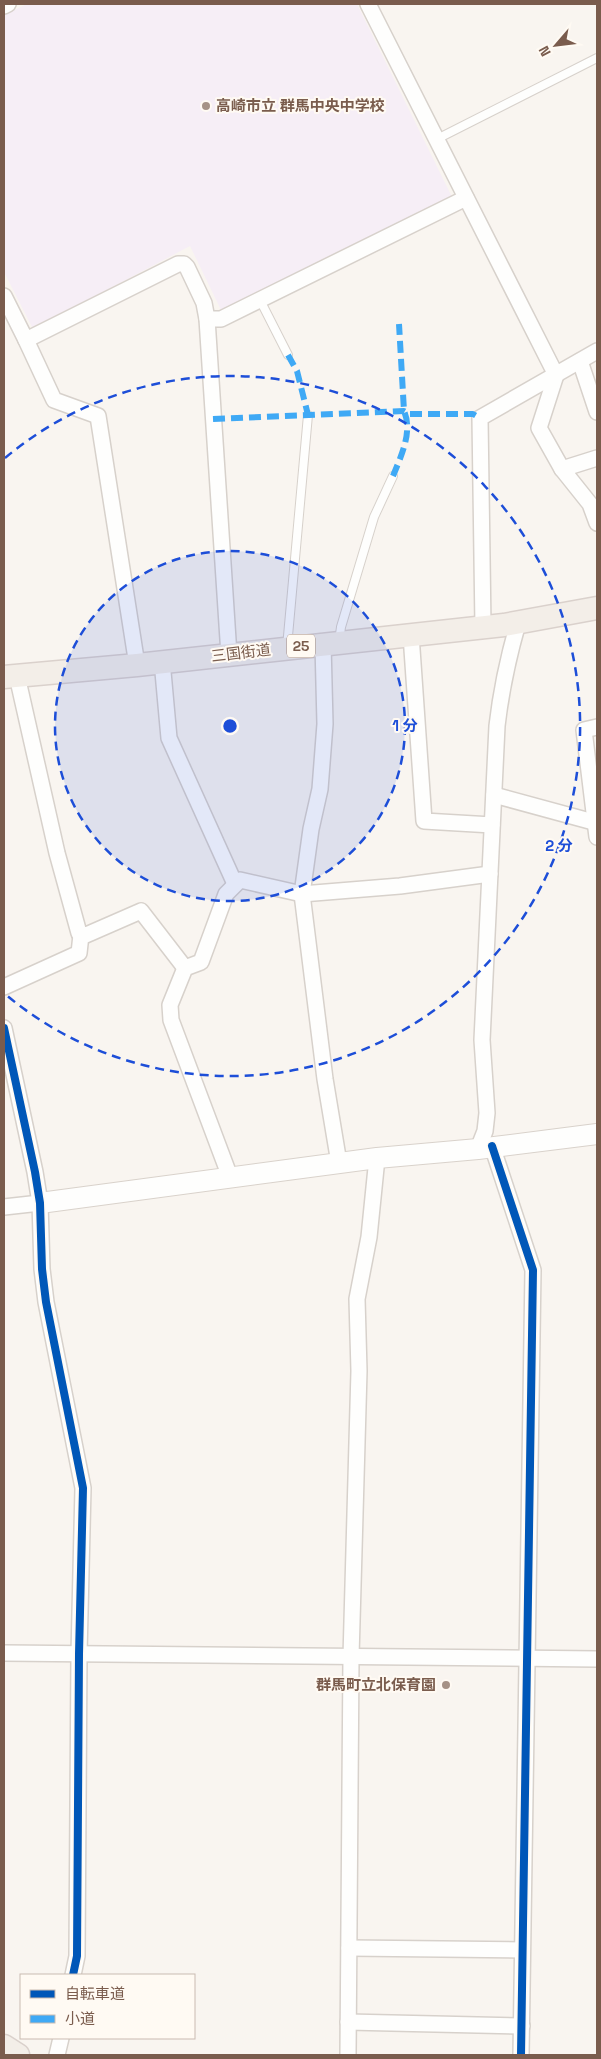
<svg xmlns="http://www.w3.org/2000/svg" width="601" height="2059" font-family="'Space Grotesk','Noto Sans JP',sans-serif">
<rect width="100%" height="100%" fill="#f9f5f0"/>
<path fill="#f6eef6" d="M27 4H357L452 197 222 312 190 246 33 329 4 272V15Z"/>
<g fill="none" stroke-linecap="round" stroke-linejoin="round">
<defs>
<g id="lane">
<path d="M437 139 597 58"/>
<path d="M260 300 288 355"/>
<path d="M339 642 341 627 374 517 393 476"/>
<path d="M287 647 308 415"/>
</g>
<g id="street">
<path d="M368 4 556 375 539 428 562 469 590 504 597 523"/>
<path d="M4 6 8 4"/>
<path d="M4 296 26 340 178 264H184L187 267 204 303 207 319 229 655"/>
<path d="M207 319H221L466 198"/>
<path d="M26 340 54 400 98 416 137 665"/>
<path d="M580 361 597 412"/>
<path d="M562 469 597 458"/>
<path d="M483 627 480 418 597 351"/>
<path d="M411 635 424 821 492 825"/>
<path d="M323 644 325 724 320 789 311 829 302 894 325 1079 339 1163"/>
<path d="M162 661 169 738 235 884"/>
<path d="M17 676 57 853 79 933 86 935 141 911 185 968"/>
<path d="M597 727 584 730 597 837"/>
<path d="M494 795 597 823"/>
<path d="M4 987 79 953 81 935"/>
<path d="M4 1028 35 1172 40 1203 42 1269 46 1302 83 1488 79 1654 77 1956 73 1975"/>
<path d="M492 1146 533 1270 521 2055"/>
<path d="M478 1149 485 1131 487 1113 482 1040 497 726C501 691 508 658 518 623"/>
<path d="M230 1177 171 1020 170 1005 185 968 201 962 226 894 240 880 302 894 400 886 490 874"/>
<path d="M4 1207 40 1203"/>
<path d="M4 1653 597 1659"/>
<path d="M349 1948 522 1950"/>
<path d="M348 2022 522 2026"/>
<path d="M57 2055 61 2038"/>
<path d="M348 2055 351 1657 359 1371 357 1299 369 1237 377 1158"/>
</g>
<path id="secondary" d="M40 1203 377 1158 478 1149 597 1134"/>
<g id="primary">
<path d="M4 677 137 665 504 625 597 608"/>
<path d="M4 2046 18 2055"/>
</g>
</defs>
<use href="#lane" stroke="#d7d1cb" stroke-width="10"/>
<use href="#street" stroke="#d7d1cb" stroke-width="18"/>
<use href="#secondary" stroke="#d9d2cb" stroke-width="22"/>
<use href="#primary" stroke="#dad1cc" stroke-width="25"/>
<use href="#lane" stroke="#fefefd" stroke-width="8"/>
<use href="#street" stroke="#fefefd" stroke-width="15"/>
<use href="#secondary" stroke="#fefefd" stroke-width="20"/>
<use href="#primary" stroke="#f3eee8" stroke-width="22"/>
<g stroke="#3fa9f5" stroke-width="6" stroke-dasharray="12 6" stroke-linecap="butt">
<path d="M288 355 297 371 308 415"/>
<path d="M213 419 404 411 409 414H473L480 418"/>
<path d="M393 476C401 456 413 432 404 411L399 324"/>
</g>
<defs>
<g id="cycleway">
<path d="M4 1028 35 1172 40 1203 42 1269 46 1302 83 1488 79 1654 77 1956 73 1975"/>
<path d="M492 1146 533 1270 521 2055"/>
</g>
</defs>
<use href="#cycleway" stroke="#fffaf3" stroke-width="11"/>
<use href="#cycleway" stroke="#0057b8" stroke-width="8"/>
</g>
<circle cx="230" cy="726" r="175" fill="#1d4ed8" fill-opacity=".12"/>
<g fill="none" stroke="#1d4ed8" stroke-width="2.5" stroke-dasharray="9 6">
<circle cx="230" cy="726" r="175"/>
<path d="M5 458A350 350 0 1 1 5 994"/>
</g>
<g fill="#a69286" stroke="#fffaf3" stroke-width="2">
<circle cx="206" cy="106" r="5"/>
<circle cx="446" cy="1685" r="5"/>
</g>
<g text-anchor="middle" stroke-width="4" stroke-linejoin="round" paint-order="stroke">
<rect fill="#fffaf3" stroke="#a28b7f" stroke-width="1" x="287" y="634.5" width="28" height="23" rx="4"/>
<g font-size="14" font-weight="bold" fill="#7a5c4d">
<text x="301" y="651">25</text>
</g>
<g font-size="15" font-weight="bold" fill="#7a5c4d" stroke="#fffaf3" text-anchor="start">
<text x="216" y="111">高崎市立 群馬中央中学校</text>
<text x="436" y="1690" text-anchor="end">群馬町立北保育園</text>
</g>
<g font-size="15" fill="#7a5c4d" stroke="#fffaf3">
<text transform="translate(241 653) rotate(-7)" y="5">三国街道</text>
</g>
</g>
<circle cx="230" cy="726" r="8" fill="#1d4ed8" stroke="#fffaf3" stroke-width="2.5"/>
<g font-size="15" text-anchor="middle" font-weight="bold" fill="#1d4ed8" stroke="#fffaf3" stroke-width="4" stroke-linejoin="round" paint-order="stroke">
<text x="405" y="731">1 分</text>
<text x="559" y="851">2 分</text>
</g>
<rect width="601" height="2059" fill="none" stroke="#7a5c4d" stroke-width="10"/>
<rect x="20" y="1974" width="175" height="65" fill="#fffaf3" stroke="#cabbb1"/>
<rect x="30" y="1990" width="25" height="8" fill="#0057b8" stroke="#cabbb1"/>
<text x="65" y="1999" font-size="15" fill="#7a5c4d">自転車道</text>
<rect x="30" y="2015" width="25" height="8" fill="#3fa9f5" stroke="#cabbb1"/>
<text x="65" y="2024" font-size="15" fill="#7a5c4d">小道</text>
<g transform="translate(556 45) rotate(242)" stroke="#fffaf3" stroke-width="4" paint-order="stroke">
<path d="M0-4L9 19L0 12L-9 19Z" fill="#7a5c4d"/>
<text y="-8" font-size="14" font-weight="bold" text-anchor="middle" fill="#7a5c4d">N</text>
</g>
</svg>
